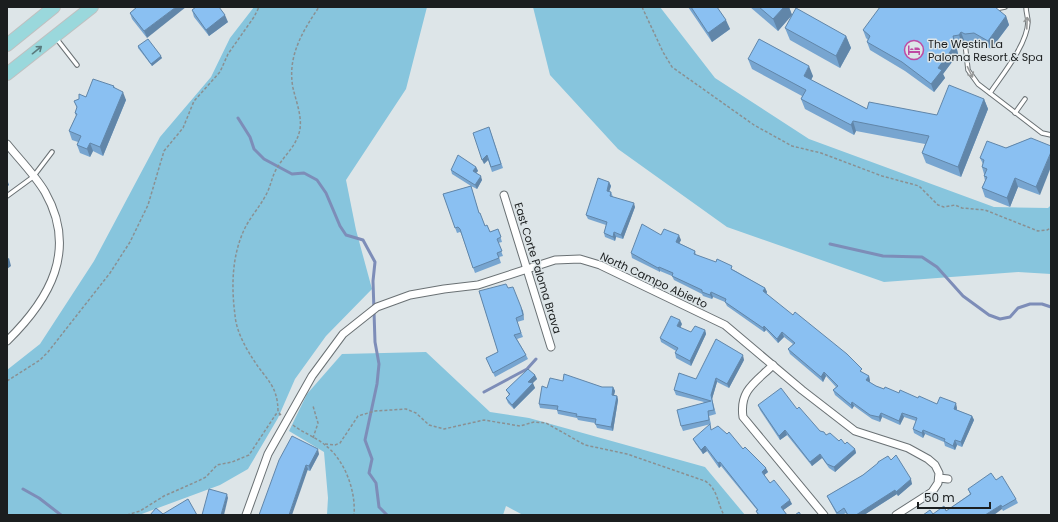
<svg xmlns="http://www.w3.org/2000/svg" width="1058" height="522" font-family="Poppins,sans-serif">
<rect width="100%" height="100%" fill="#dde5e8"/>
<g fill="#87c5dd">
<path d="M254 7H427L406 89 346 180 356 230 372 289 326 336 295 379 278 418 248 469 220 485 139 515H7V370L40 344 94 261 160 137 211 77 230 38Z"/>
<path d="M533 7H660L715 78 809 139 994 207 1048 208 1051 205V274L1018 272 884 282 727 227 618 149 550 75Z"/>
<path d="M426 352 490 412 529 418 705 467 745 515H523L506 506 503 515H327L328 498 324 452 289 431 307 394 342 354Z"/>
</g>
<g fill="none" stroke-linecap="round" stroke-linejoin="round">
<g stroke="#7d8db8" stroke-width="3">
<path d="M238 118 250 137 254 149 264 159 292 174 304 173 317 180 326 193 340 226 346 235 363 240 375 262 373 281 375 342 379 364 377 384 365 440 372 459 369 473 376 483 379 507 387 515"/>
<path d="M830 244 883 256 922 257 937 267 963 296 989 315 1000 319 1010 317 1018 308 1030 304H1042L1051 307"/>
<path d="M484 392 527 369 536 359"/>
<path d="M23 489 39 498 61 515"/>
</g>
<defs>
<g id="lane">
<path d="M995 9 1005 7"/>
<path d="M56 38 77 65"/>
<path d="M965 43 968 70 978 84 1042 133 1051 135"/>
<path d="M990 93C1002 75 1027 45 1028 22 1028 18 1026 12 1026 7"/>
<path d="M1015 113 1025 99"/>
<path d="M7 196 33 177 52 152"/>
</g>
<g id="street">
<path d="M7 144C19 159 35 175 45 192 78 250 50 299 7 341"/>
<path d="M504 195 551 347"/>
<path d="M773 365C756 382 739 390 743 417L824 515"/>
<path d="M939 478 948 479"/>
<path d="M246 515 268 454 312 376 343 334 377 307 410 295 444 289 478 285 555 260 580 259 600 265 725 325 802 390 855 431 908 448 928 459 935 465 939 473 938 483 932 492 896 515"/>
</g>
<g id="primary">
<path d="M7 45 54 7"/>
<path d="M7 74 92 7"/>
</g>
</defs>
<use href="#lane" stroke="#6a7174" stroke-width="5.5"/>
<use href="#street" stroke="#6a7174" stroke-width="9"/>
<use href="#primary" stroke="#bfc0c0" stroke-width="14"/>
<g stroke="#8a9092" stroke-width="1.5" stroke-dasharray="3 2" stroke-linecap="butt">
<path d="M642 7 663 52 672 67 754 125 792 146 821 153 882 176 919 186 938 205 944 207 955 205 962 208 985 210 1038 231 1047 230 1051 228"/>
<path d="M7 381 40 360 48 352 110 273 130 242 148 205 164 151 183 128 194 101 220 72 228 54 254 17 259 7"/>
<path d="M281 415 278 412C278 385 266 380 253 359 245 347 236 330 235 315 231 285 232 253 246 226 252 215 261 205 267 193 271 185 272 176 277 168 285 154 297 146 300 129 302 116 296 101 293 88 287 57 302 32 319 7"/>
<path d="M293 425C303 433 316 437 325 445 345 460 356 491 354 515"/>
<path d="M313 438 318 423 313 406"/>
<path d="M325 444 335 445 340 443 358 416 375 411 406 409 416 413 429 425 444 429 484 420 520 426 534 422 546 423 585 445 627 454 705 481C718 489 717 503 724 515"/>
<path d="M127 515 140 511 164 496 198 481 206 477 217 465 232 462 249 455 276 414 280 415"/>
</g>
<use href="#lane" stroke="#fff" stroke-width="3.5"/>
<use href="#street" stroke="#fff" stroke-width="7"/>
<use href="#primary" stroke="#9ad8dc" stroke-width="12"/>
</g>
<g fill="#77a5d0">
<path d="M137 7 147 38 132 19 130 13Z"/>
<path d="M688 7H717L730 29 712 42Z"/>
<path d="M750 7H789L792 15 778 31Z"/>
<path d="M192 10 228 22 209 36 194 17Z"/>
<path d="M1006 16 1009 25 991 49 977 41 968 43 964 40 962 44 956 45 958 54 943 74 945 78 934 92 905 71 870 50 867 42 868 40 866 38 863 30Z"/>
<path d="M785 28 846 36 851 48 840 68 790 40Z"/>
<path d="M138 46 162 58 152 66 138 48Z"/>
<path d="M748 59 813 76 811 80 867 109 937 115 984 99 988 109 961 177 926 163 922 153 925 144 856 131 854 135 805 109 801 99 802 96 752 69Z"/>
<path d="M114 86 115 88 126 100 103 156 93 151 90 157 80 153 77 145 78 142 72 140 69 131 76 116 75 113 77 108 74 101Z"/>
<path d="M489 127 503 168 492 172 488 160 484 164Z"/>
<path d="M1031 138 1040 195 1018 187 1010 207 985 197 982 188 985 181 984 176V174L982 167 983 164 980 158Z"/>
<path d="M476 167 478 171 476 173 482 180 477 189 471 186 479 213 485 226 490 232 498 229 502 242 498 243 503 256 499 257 501 263 475 273 461 233 460 232 457 233 443 194 471 186 452 174 451 170Z"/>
<path d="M609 182 611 186 609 192H611L613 197 635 207 623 239 616 237 615 241 605 237 604 233 606 225 588 219 586 215Z"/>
<path d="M661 235 681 240 679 243 695 251 696 255 734 270 765 288 767 292 766 294 863 373 869 376 870 381 869 382 876 386 884 389 918 398 937 404 957 408V410L972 416 974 420 962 447 957 445 955 450 945 446 944 442 925 434 923 438 914 433 913 429 916 421 904 417 900 425 882 417 880 422 872 419 854 406 852 409 835 395 833 390 836 387 826 376 823 382 790 354 788 349 793 344 784 337 778 343 766 330 764 332 727 306 725 302 713 297 712 299 703 296 702 294 674 280 672 276 660 271V272L632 258 631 253Z"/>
<path d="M479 291 523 311 524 320 517 322 523 337 517 339 526 355 528 359 495 377 486 358 498 352Z"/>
<path d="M682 324 680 328 691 332 705 330 706 334 691 366 676 358 675 353 676 351 661 342 660 338Z"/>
<path d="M744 360 729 388 717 382 712 399 716 414 709 416 711 424 683 431 681 426 704 402 676 395 674 390 696 379Z"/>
<path d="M535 375 537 379 532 383 535 388 514 409 508 403 506 398 509 395 506 390Z"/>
<path d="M563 381 602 387H613L615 391 614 395 617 396 618 400 613 431 597 428 595 423 578 420 577 418 558 414 557 410 540 408 539 404 547 388Z"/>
<path d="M758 405 797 409 820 431 826 435 855 449 856 453 835 472 829 468 822 458 812 466 787 435 780 440 760 410Z"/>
<path d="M693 439 743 449 768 472 764 475 770 483 792 504 783 510 787 515H758L756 511 757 510 721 466 719 468 707 451 703 454 695 443Z"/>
<path d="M319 454 310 471 279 460Z"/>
<path d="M891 460 912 484 898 496 897 494 864 515H847L846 513 842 515H837L829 500 827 496 863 475 878 464V462Z"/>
<path d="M996 480 1016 499 1018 503 1003 511 1002 509 933 514 946 511 970 494 968 489Z"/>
</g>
<g fill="#6186a9">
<path d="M176 7H186L147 38 144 31Z"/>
<path d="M784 7H789L792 15 778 31 773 19Z"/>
<path d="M225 15 228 22 209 36 206 30Z"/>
<path d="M1006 16 1009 25 991 49 988 41Z"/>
<path d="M726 20 730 29 712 42 708 33Z"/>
<path d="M961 32 964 40 962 44 959 35Z"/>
<path d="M846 36 851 48 840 68 836 56Z"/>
<path d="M953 36 956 45 958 54 943 74 945 78 934 92 931 84 938 68Z"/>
<path d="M161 56 162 58 152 66 151 64Z"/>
<path d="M809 66 813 76 808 86 804 76Z"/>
<path d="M123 92 126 100 103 156 100 147Z"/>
<path d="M984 99 988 109 961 177 958 167Z"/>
<path d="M853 121 856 131 854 135 851 125Z"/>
<path d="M90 143 93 151 90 157 87 149Z"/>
<path d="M1051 152V167L1040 195 1036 187Z"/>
<path d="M487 155 488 160 484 164 482 160Z"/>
<path d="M476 167 478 171 474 175 473 171Z"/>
<path d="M481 176 482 180 477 189 475 185Z"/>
<path d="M1015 178 1018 187 1010 207 1007 198Z"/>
<path d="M7 179 9 185 7 187Z"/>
<path d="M609 182 611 186 608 195 607 191Z"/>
<path d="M634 203 635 207 623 239 621 235Z"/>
<path d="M614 232 616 237 615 241 613 237Z"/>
<path d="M679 235 681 240 678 246 676 242Z"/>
<path d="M9 258 11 266 7 269V259Z"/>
<path d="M659 267 660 271V272L658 268Z"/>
<path d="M765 288 767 292 765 296 763 291Z"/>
<path d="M711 292 713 297 712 299 710 295Z"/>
<path d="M521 307 523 311 524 320 523 315Z"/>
<path d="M680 320 682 324 679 330 677 326Z"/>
<path d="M764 326 766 330 764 332 763 328Z"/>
<path d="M705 330 706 334 691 366 690 361Z"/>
<path d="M782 332 784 337 778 343 777 339Z"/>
<path d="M743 355 744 360 729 388 727 384Z"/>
<path d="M824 372 826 376 823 382 821 377Z"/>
<path d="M535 375 537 379 530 386 528 382Z"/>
<path d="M869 376 870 381 868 385 866 380Z"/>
<path d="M716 378 717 382 712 399 716 414 711 395Z"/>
<path d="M533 383 535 388 514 409 512 405Z"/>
<path d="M613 387 615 391 613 399 612 395Z"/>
<path d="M617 396 618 400 613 431 611 427Z"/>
<path d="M852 402 854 406 852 409 851 405Z"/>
<path d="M956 403 957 408 955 413 954 409Z"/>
<path d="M881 413 882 417 880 422 879 417Z"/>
<path d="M902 413 904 417 900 425 899 421Z"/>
<path d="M972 416 974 420 962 447 961 442Z"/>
<path d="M785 430 787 435 780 440 779 436Z"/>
<path d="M923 430 925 434 923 438 922 433Z"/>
<path d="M955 440 957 445 955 450 953 446Z"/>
<path d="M705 446 707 451 703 454 701 450Z"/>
<path d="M318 449 319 454 310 471 309 466Z"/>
<path d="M855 449 856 453 835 472 834 467Z"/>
<path d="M820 454 822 458 812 466 810 462Z"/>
<path d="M720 462 721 466 719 468 718 463Z"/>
<path d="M306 465 308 469 292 515H289Z"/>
<path d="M766 468 768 472 763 476 762 472Z"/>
<path d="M911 479 912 484 898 496 896 492Z"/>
<path d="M895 490 897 494 864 515H856Z"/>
<path d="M227 494 228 498 224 515H221Z"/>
<path d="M790 500 792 504 782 511 781 507Z"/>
<path d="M1001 505 1002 509 994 515H985Z"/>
</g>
<g fill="#8ac0f2" stroke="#6186a9">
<path d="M137 7H176L144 31 130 13Z"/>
<path d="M196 7H219L225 15 206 30 192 10Z"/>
<path d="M691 7H717L726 20 708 33Z"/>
<path d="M759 7H784L773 19Z"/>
<path d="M880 7H995L1006 16 988 41 974 33 965 34 961 32 959 35 953 36 955 45 938 68 942 70 931 84 902 62 867 42 870 36 863 30Z"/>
<path d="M796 8 846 36 836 56 785 28Z"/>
<path d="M148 39 161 56 151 64 138 46Z"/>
<path d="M759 39 809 66 804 76 867 109 869 102 937 115 949 85 984 99 958 167 922 153 929 136 853 121 851 125 801 99 806 90 748 59Z"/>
<path d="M93 79 114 86 113 87 123 92 100 147 90 143 87 149 77 145 81 136 69 131 77 114 75 113 77 107 74 101 79 99V94L86 97Z"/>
<path d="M489 127 501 164 491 167 487 155 482 160 473 133Z"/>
<path d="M1031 138 1051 146V152L1036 187 1015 178 1007 198 982 188 987 177 984 176 987 169 982 167 984 160 980 158 987 141 1006 148Z"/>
<path d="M458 155 476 167 473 171 481 176 475 185 451 170Z"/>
<path d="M598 178 609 182 607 191 611 192 610 196 634 203 621 235 614 232 613 237 604 233 607 222 586 215Z"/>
<path d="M471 186 479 213H480L485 226 487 225 490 232 498 229 501 237 497 239 502 251 497 253 499 258 473 268 460 229 458 227 455 228 443 194Z"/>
<path d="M642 224 661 235 664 229 679 235 676 242 695 251 694 254 716 262 717 259 732 266 731 269 765 288 763 291 793 315 795 312 847 354 862 369 860 371 869 376 866 380 876 386 884 389 885 387 899 393 900 390 918 398 919 396 937 404 940 397 956 403 954 409 972 416 961 442 955 440 953 446 944 441 945 439 923 430 922 433 913 429 917 418 902 413 899 421 881 413 879 417 870 415 852 402 851 405 833 390 838 386 824 372 821 377 788 349 795 343 782 332 777 339 764 326 763 328 725 302 726 299 711 292 710 295 702 292V290L672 276 673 273 659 267 658 268 631 253Z"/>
<path d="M506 284 508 288 513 287 521 307 523 315 516 318 521 333 514 335 526 355 493 373 486 358 498 352 479 291Z"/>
<path d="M671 316 680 320 677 326 691 332 695 326 705 330 690 361 675 353 678 348 660 338Z"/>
<path d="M716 339 743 355 727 384 716 378 711 395 714 410 708 411 709 420 681 426 677 410 711 401 674 390 679 373 696 379Z"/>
<path d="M528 369 535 375 528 382 533 383 512 405 506 398 510 394 506 390Z"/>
<path d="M564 374 602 387H613L612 395 617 396 611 427 595 424 596 419 576 416 577 414 557 410 558 406 539 404 542 386 547 388 550 378 563 381Z"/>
<path d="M781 388 797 409 799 407 820 431 824 432 826 435 830 433 839 441 841 439 845 444 847 442 855 449 834 467 827 464 820 454 810 462 785 430 779 436 758 405Z"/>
<path d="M710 424 711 430 718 426 727 434 729 432 743 449 745 447 766 468 762 472 770 483 774 480 790 500 781 507 787 515H759L756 511 758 510 720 462 718 463 705 446 701 450 693 439Z"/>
<path d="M292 436 318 449 309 466 306 465 289 515H259L279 460Z"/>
<path d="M896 455 911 479 896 492 895 490 856 515H848L844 508 837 513 827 496 863 475 878 463V462L888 456 891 460Z"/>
<path d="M991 473 996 480 1002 476 1016 499 1002 507 1001 505 985 515H923L930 510 933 514 944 506 946 511 971 494 968 489Z"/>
<path d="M209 489 227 494 221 515H202Z"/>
<path d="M188 499 197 515H150L156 508 163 514Z"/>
<path d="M799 512 801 515H795Z"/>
</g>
<defs><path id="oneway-shaft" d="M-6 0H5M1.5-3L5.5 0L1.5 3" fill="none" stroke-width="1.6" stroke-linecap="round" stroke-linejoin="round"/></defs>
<g stroke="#989a9a">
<use href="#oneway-shaft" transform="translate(1027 23) rotate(-88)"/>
<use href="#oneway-shaft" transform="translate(970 72) rotate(64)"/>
</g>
<use stroke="#5a7b7e" href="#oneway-shaft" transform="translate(37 50) rotate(-39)"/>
<defs>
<symbol id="hotel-ring" viewBox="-11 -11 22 22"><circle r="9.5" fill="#dde5e8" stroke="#be4aa3" stroke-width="1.5"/><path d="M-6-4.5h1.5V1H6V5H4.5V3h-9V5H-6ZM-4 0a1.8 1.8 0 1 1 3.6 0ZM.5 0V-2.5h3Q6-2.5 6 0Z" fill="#be4aa3"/></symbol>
</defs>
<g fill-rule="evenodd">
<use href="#hotel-ring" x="903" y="39" width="22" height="22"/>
</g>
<g text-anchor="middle" stroke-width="3" stroke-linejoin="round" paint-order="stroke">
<g font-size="11" fill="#1b1e1f" stroke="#dde5e8" text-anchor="start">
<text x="928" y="48">The Westin La<tspan x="928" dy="13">Paloma Resort &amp; Spa</tspan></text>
</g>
<g font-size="11" fill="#1b1e1f" stroke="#dde5e8">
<text transform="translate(538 268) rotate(73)" y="4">East Corte Paloma Brava</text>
<text transform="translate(654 280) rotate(25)" y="4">North Campo Abierto</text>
</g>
</g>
<rect width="1058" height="522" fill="none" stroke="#1b1e1f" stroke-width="16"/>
<path d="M918 502v6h72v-6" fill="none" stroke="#1b1e1f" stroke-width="2"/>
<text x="924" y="502" font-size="12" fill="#1b1e1f" stroke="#dde5e8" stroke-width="3" paint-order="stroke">50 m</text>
</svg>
